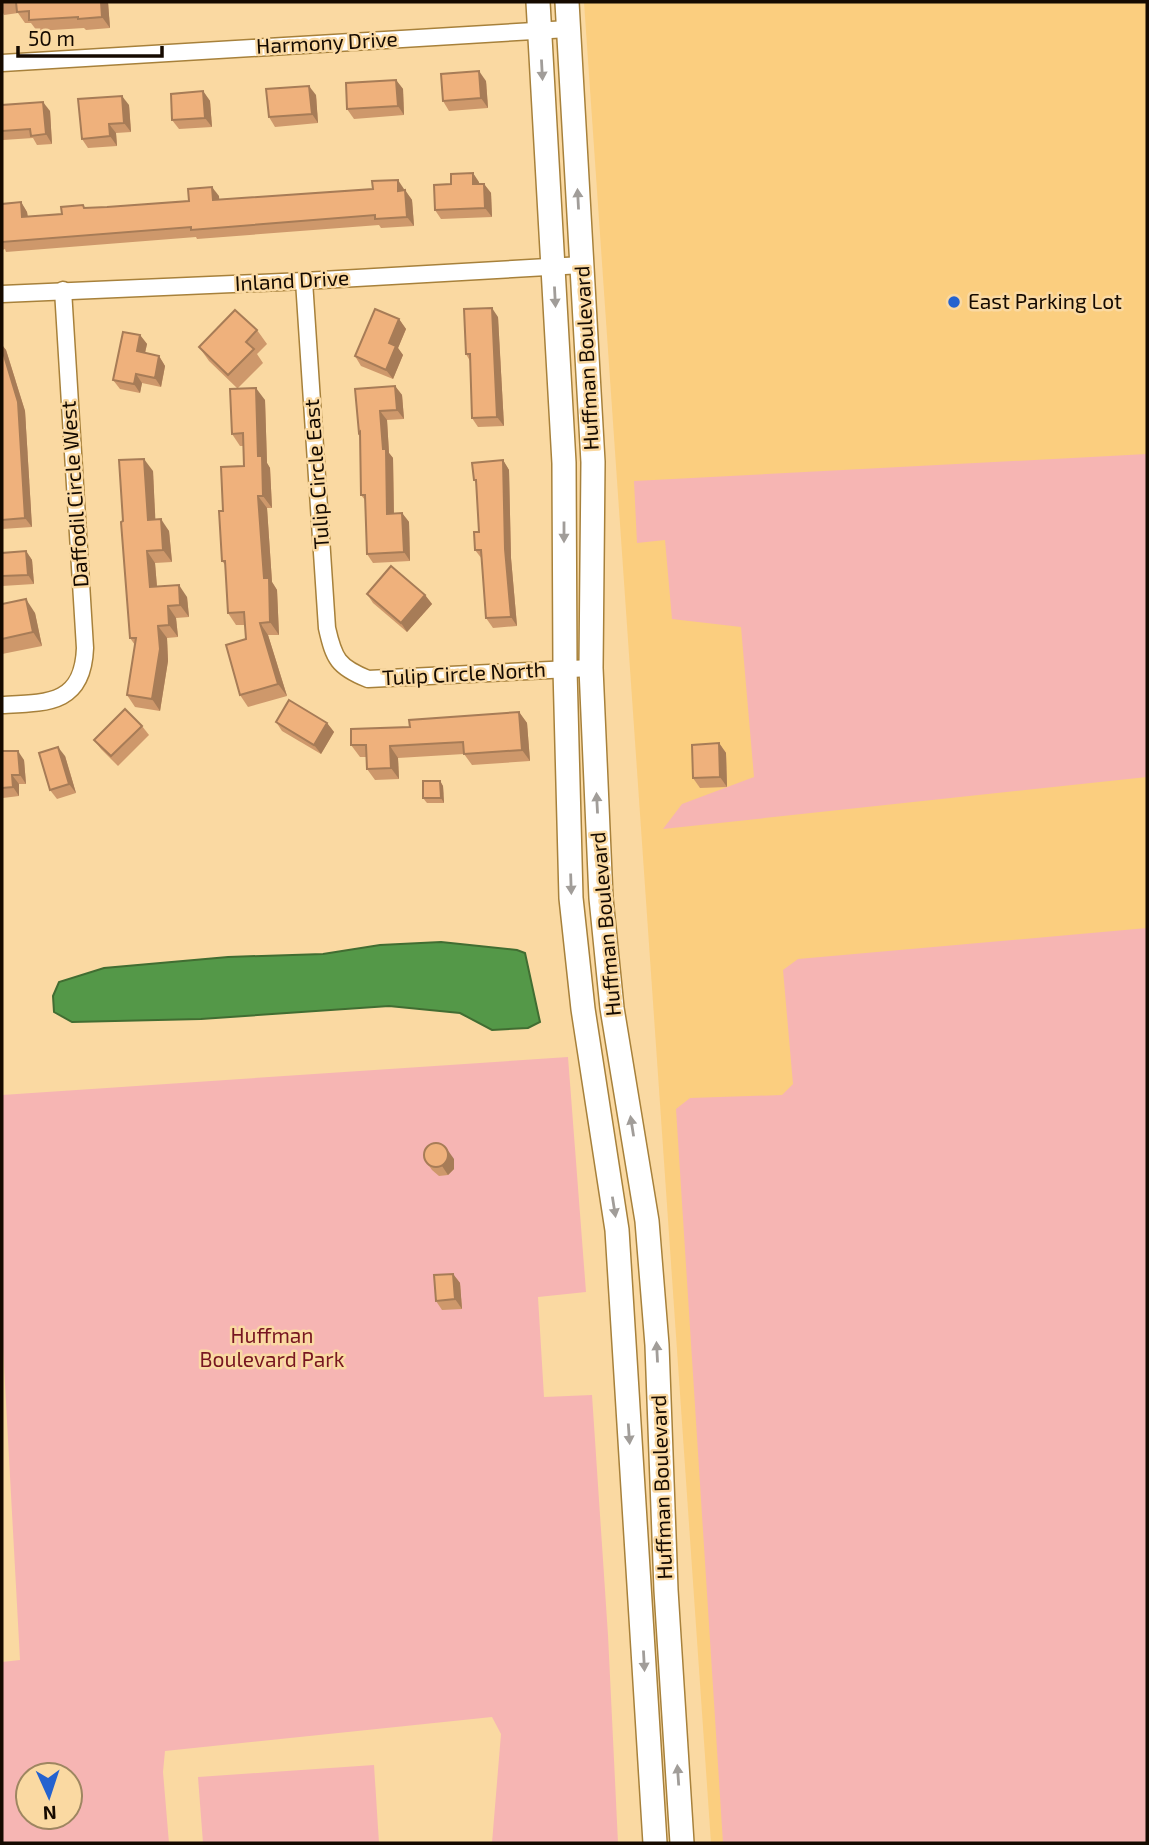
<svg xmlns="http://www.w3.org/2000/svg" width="1149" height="1845" font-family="'Exo 2',sans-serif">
<rect width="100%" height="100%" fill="#fad9a2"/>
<path fill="#fbce7f" d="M584 2H1147V1843H711Z"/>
<g fill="#f6b5b3" fill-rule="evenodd">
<path d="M1147 454V777L663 829 682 804 754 777 741 627 672 619 665 540 637 543 634 481Z"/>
<path d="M1147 928V1843H723L676 1109 690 1098 782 1095 793 1084 783 970 798 959Z"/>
<path d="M568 1057 586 1292 538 1297 544 1397 592 1395 608 1635 618 1843H492L501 1734 492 1717 165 1751 163 1772 169 1843H2V1662L20 1660 2 1329V1095ZM28 1775H70V1817H28Z"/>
<path d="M374 1765 379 1843H203L198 1777Z"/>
</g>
<path fill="#549848" stroke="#416d32" stroke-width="2" d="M441 942 517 950 525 953 540 1022 528 1028 492 1030 460 1013 389 1006 201 1019 72 1022 54 1012 53 996 59 982 104 968 228 957 323 954 380 945Z"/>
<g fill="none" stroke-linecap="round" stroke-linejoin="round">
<defs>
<g id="street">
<path d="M2 63 568 29"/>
<path d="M304 281 327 628C334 659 338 667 368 679L591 668"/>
<path d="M2 294 304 281 582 265"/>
<path d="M2 705C48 703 83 704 85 648L63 290"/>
</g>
<g id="secondary">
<path d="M538 2 564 463 565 669 571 898 583 1009 617 1230 655 1843"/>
<path d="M567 2 593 462 591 668 601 898 612 1008 647 1221 657 1345 666 1590 682 1843"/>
</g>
</defs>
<use href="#street" stroke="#a7813b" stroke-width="19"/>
<use href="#secondary" stroke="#a7813b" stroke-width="26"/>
<use href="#street" stroke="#fff" stroke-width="16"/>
<use href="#secondary" stroke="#fff" stroke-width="23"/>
</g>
<g fill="#ce986b">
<path d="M2 2H108L110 28 86 30 84 28 37 31 31 23H25L18 13 4 15 2 11Z"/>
<path d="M172 2H198L173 3Z"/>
<path d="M396 80 403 89 404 115 354 119 347 109Z"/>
<path d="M486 81 488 108 449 111 443 101Z"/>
<path d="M203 91 210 101 212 127 179 129 172 120Z"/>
<path d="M316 95 318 123 275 127 269 117Z"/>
<path d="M2 105 50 111 52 144 37 145 33 138 3 140Z"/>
<path d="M129 105 131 132 116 133 117 146 88 148 82 139Z"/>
<path d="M473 173 479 184H484L491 193 492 217 441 219 435 210 451 184Z"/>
<path d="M404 189 412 200 414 226 381 228 379 225 197 239 196 237 6 252 5 249 2 250V204L21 202 27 212 28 217 62 214 83 205 85 208 107 207 189 201 219 196V200Z"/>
<path d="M498 317 504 426 478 427 472 418 470 361 466 354Z"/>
<path d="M399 319 406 329 398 348 403 355 393 379 361 366 355 356Z"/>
<path d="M257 330 267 344 257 354 263 363 238 388 265 400 267 463 270 468 272 508H267L272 582 277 590 279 635H268L287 696 248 707 240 695 246 639 245 625H236L228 613 226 566 222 561 223 511 244 466 243 446H240L232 434 237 388 209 361 199 347Z"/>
<path d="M140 335 147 344 145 353 159 356 165 366 161 387 142 383 140 393 120 389 113 380Z"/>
<path d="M2 345 6 350 25 411 32 527 2 529Z"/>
<path d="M395 386 402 395 404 419 387 420 389 453 393 458 394 513H402L409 522 410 561 373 563 367 554 365 500 361 495 360 435 359 433Z"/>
<path d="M503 460 509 470 511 558 517 626 493 628 486 618 482 559 475 550 479 532 476 483 474 480Z"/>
<path d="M153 471 155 519 169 531 172 562 155 563 157 587 187 597 189 617 176 618 178 637 167 638 168 661 160 711 135 707 127 695 135 645 130 638 123 521Z"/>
<path d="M26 551 32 560 34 584 2 586V553Z"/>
<path d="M367 594 425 595 432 604 407 632 373 603Z"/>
<path d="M2 604 35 613 42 646 2 654Z"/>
<path d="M519 712 527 723 530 761 472 765 464 754 398 758 399 779 375 780 367 769V757H360L351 745 410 727Z"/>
<path d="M276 722 327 723 334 732 321 754 282 731Z"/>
<path d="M142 726 149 735 118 766 101 749 94 740Z"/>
<path d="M719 743 726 753 727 787 700 788 693 778Z"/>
<path d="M2 751 24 760 26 784H19V796L3 798 2 796Z"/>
<path d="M65 756 76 793 57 799 50 790Z"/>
<path d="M440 781 443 786 444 803H427L423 798Z"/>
<path d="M454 1159V1169L448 1175 439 1176 432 1170 425 1160Z"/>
<path d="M453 1274 460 1283 462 1309 442 1310 436 1301Z"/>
</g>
<g fill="#a77c57">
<path d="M101 2H108L110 28 102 17Z"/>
<path d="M479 71 486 81 488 108 481 98Z"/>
<path d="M396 80 403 89 404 115 398 106Z"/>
<path d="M309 86 316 95 318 123 312 114Z"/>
<path d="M203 91 210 101 212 127 205 118Z"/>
<path d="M122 96 129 105 131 132 124 123Z"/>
<path d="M43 102 50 111 52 144 46 134Z"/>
<path d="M109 124 116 133 117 146 110 136Z"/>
<path d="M473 173 479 182 480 193 473 184Z"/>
<path d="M398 180 404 189 405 200 398 191Z"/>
<path d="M484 184 491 193 492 217 485 208Z"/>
<path d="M212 187 219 196 220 209 213 200Z"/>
<path d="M405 190 412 200 414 226 407 217Z"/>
<path d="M21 202 27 212 29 227 22 217Z"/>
<path d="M492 308 498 317 504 426 497 417Z"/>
<path d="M399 319 406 329 398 348 403 355 393 379 386 370 389 343Z"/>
<path d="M140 335 147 344 143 361 137 351Z"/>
<path d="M2 345 6 350 25 411 32 527 25 518Z"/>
<path d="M159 356 165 366 161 387 155 378Z"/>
<path d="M136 374 142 383 140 393 134 384Z"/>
<path d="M395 386 402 395 404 419 397 410Z"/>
<path d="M256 388 265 400 267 463 270 468 272 508 263 496 258 456Z"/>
<path d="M380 411 387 420 389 453 393 458 394 523 387 514Z"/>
<path d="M144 459 153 471 156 532 148 520Z"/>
<path d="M503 460 509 470 511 558 517 626 511 617 505 549Z"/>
<path d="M258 496 267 508 272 582 277 590 279 635 270 622 264 578Z"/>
<path d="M402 513 409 522 410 561 404 552Z"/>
<path d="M161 519 169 531 172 562 163 550Z"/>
<path d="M26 551 32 560 34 584 28 575Z"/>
<path d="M147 551 155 563 158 599 150 587Z"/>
<path d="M179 585 187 597 189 617 180 605Z"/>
<path d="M425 595 432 604 407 632 401 623Z"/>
<path d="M26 599 35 613 42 646 33 632Z"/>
<path d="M168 606 176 618 178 637 169 625Z"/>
<path d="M260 623 268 635 287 696 278 684Z"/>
<path d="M158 626 167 638 168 661 160 711 152 699Z"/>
<path d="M519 712 527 723 530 761 522 750Z"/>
<path d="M327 723 334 732 321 754 314 745Z"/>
<path d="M719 743 726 753 727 787 720 777Z"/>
<path d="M390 746 398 758 399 779 391 768Z"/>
<path d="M58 747 65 756 76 793 69 784Z"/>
<path d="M18 751 24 760 26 784 20 775Z"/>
<path d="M12 775 19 784V796L13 787Z"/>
<path d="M440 781 443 786 444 803 441 798Z"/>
<path d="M447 1149 454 1159V1169L448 1175 442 1166Z"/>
<path d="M453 1274 460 1283 462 1309 455 1299Z"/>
</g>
<g fill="#efb17c" stroke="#a77c57" stroke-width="2">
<path d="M16 2H101L102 17 78 19V17L29 20V11L17 12Z"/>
<path d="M479 71 481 98 443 101 441 74Z"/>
<path d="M396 80 398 106 347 109 346 83Z"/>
<path d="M309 86 312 114 269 117 266 89Z"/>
<path d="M203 91 205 118 172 120 171 94Z"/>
<path d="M122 96 124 123 109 124 110 136 82 139 78 99Z"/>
<path d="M43 102 46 134 31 136 30 129 2 131V105Z"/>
<path d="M473 173V184H484L485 208 435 210 434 185 451 184V174Z"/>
<path d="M398 180V191L405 190 407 217 375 219V215L191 230V227L2 242V204L21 202 22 217 62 214 61 207 83 205 84 208 107 207 189 201 188 189 212 187 213 200 373 189 372 181Z"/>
<path d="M492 308 497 417 472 418 470 354H466L464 309Z"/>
<path d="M375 309 399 319 389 343 396 346 386 370 355 356Z"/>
<path d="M235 310 257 330 246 342 254 349 228 375 199 347Z"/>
<path d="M123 332 140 335 137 351 159 356 155 378 136 374 134 384 113 380Z"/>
<path d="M2 349 18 402 25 518 2 520Z"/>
<path d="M395 386 397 410 380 411 383 449H386L387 514 402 513 404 552 367 554 365 495H361L360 432 359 433 355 389Z"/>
<path d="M256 388 258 456H262L263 496H258L264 578H269L270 622 260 623 278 684 240 695 226 645 246 639 244 612 228 613 225 561H222L219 511H223L221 467 244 466 243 433 232 434 230 389Z"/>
<path d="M144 459 148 520 161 519 163 550 147 551 150 587 179 585 180 605 168 606 169 625 158 626 160 649 152 699 127 695 136 638H130L121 522 123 521 119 460Z"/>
<path d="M503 460 505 549 511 617 486 618 481 550H475L474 532H479L476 480H474L472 463Z"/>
<path d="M26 551 28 575 2 576V553Z"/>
<path d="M391 566 425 595 401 623 367 594Z"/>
<path d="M26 599 33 632 2 639V604Z"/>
<path d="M289 700 327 723 314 745 276 722Z"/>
<path d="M125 709 142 726 111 756 94 740Z"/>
<path d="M519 712 522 750 464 754 463 742 390 746 391 768 367 769 366 745H351V729L410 727 409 720Z"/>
<path d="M719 743 720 777 693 778 692 745Z"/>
<path d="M58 747 69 784 50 790 39 753Z"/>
<path d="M2 751H18L20 775H12L13 787 2 788Z"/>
<path d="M423 781H440L441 798H423Z"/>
<circle cx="436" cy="1155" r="12"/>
<path d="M453 1274 455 1299 436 1301 434 1275Z"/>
</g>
<defs><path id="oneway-solid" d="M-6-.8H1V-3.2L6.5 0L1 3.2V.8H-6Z" transform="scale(1.75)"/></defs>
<g fill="#a19d99">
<use href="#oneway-solid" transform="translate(542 70) rotate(87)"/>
<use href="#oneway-solid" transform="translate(578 199) rotate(-93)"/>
<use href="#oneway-solid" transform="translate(555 297) rotate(87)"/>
<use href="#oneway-solid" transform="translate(564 532) rotate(90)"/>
<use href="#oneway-solid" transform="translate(597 803) rotate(-93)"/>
<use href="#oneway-solid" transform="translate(571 884) rotate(88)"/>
<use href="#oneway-solid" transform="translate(632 1126) rotate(-99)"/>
<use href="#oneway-solid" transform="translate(614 1207) rotate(81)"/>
<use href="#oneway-solid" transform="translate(657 1352) rotate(-93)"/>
<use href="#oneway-solid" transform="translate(629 1434) rotate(86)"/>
<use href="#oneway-solid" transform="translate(644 1661) rotate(87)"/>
<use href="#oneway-solid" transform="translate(678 1775) rotate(-94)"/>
</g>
<circle fill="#2462cf" stroke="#fad9a2" stroke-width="2.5" cx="954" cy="302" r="7"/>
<g text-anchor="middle" stroke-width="5" stroke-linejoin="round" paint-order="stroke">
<g font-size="21" fill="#150a00" stroke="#fad9a2">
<text transform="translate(327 43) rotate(-3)" y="7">Harmony Drive</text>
<text transform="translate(292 281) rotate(-3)" y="7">Inland Drive</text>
<text transform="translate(587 358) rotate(-93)" y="7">Huffman Boulevard</text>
<text transform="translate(317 474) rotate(-94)" y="7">Tulip Circle East</text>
<text transform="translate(75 494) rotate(-94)" y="7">Daffodil Circle West</text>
<text transform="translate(464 674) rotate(-3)" y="7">Tulip Circle North</text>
<text transform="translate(606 924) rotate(-95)" y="7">Huffman Boulevard</text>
<text transform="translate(662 1487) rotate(-92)" y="7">Huffman Boulevard</text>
</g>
<g font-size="21" fill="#150a00" stroke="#fad9a2" text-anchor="start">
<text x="968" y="309">East Parking Lot</text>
</g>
<g font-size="21" fill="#771621" stroke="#fad9a2">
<text x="272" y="1343">Huffman<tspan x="272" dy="24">Boulevard Park</tspan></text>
</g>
</g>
<rect width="1149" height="1845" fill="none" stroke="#150a00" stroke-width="7"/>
<g transform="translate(49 1796) rotate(177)"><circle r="33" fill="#fad9a2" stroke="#9e8661" stroke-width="2"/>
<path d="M0-5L12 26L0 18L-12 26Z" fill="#2462cf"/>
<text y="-10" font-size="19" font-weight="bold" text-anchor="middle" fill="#150a00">N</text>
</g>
<path d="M18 46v10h144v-10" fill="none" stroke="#150a00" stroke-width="3.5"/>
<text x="28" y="46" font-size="21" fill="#150a00" stroke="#fad9a2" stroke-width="5" paint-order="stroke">50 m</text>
</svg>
